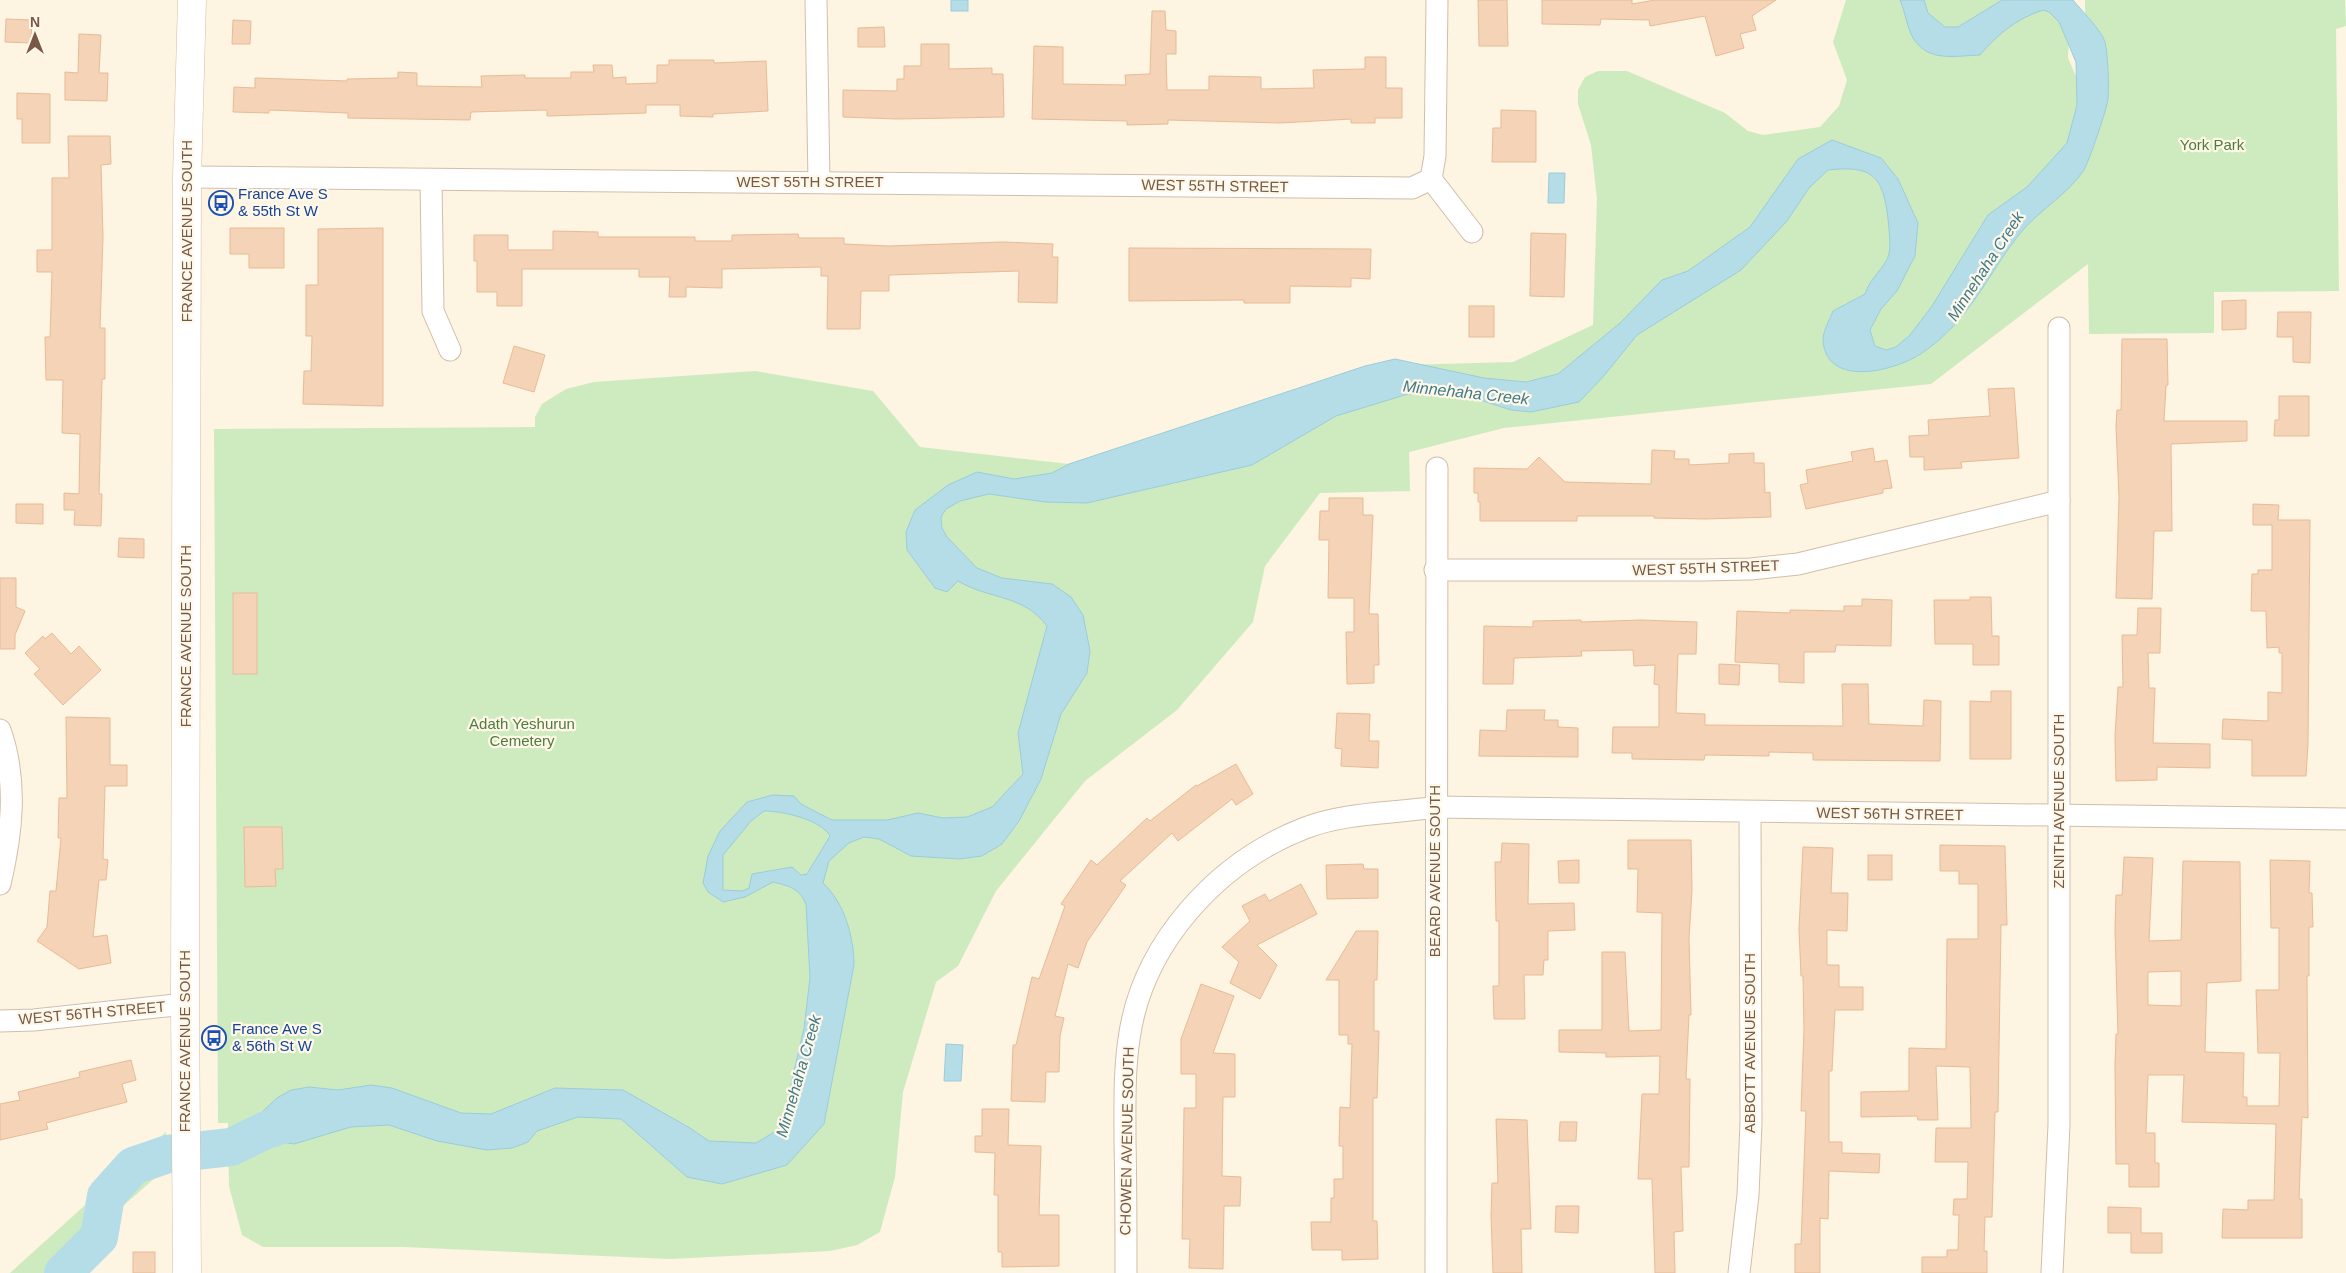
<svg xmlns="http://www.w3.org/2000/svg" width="2346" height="1273" font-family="Helvetica,sans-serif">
<rect width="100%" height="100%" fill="#fdf4e1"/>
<g fill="#ceebbf">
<path d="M1846 0H2071L2068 58 2086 99 2085 0H2345L2346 26 2336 29 2339 291 2214 292V333L2089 334 2088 264 1931 384 1504 428 1409 452 1410 491 1320 493 1265 566 1253 622 1177 710 1085 781 996 891 958 966 936 982 903 1092 895 1177 880 1232 857 1245 830 1251 670 1259 404 1247H263L242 1235 229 1186 228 1123H218L214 429 535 427V417L542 404 566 389 594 382 755 371 873 391 920 447 1069 464 1365 366 1513 362 1593 325 1597 199 1591 145 1578 104V90L1585 77 1598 71H1627L1725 113 1748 131 1763 135 1820 127 1839 106 1847 80 1833 42Z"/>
<path d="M166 1132 165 1169 47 1273H10Z"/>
</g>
<g fill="#b5dde8" stroke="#9bccda" fill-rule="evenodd">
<rect x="951" y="0" width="17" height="11"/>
<path d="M1900 0H1924L1928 13 1945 27H1958L2002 0H2073C2081 10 2102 31 2105 42 2108 55 2109 85 2108 99 2107 109 2089 161 2084 170 2068 194 2041 209 2022 231 1987 274 1971 320 1922 353 1896 371 1826 389 1823 340 1823 331 1830 319 1833 311L1865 294C1869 279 1886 267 1889 254 1891 244 1889 229 1888 219 1883 176 1873 165 1828 170L1809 188 1787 221 1741 270 1637 335 1603 377 1579 402 1531 412 1511 410 1459 393 1408 394 1336 416 1252 465 1087 503 1045 502 989 494 960 501 946 509 941 517 942 528 947 537 977 568 1002 578 1052 584 1071 597 1083 615 1090 651 1087 673 1061 714 1041 779 1019 821 1002 844 982 856 959 859 911 856 879 839 864 837 849 843 829 861 823 883C844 902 854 937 854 965L824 1124 787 1165 722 1184 687 1177 621 1119 578 1117 537 1131 528 1142 512 1148 487 1150 437 1141 389 1125 351 1127 294 1144 265 1139 254 1127 263 1111 277 1098 291 1090 309 1087 338 1090 371 1085 392 1088 461 1113 491 1114 555 1088 623 1090 690 1128 709 1141 756 1143 781 1128 804 1028 810 978 806 904C799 888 789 886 773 882L745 897 723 902 708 892 703 883 708 856 720 831 747 802 773 795 794 796 801 804 832 820H887L918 813 943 818 967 817 992 807 1023 774 1018 733 1047 626C1023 594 990 600 958 581L947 592 935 588 907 550 906 532 915 510 948 485 977 472 1014 479 1052 473 1069 464 1365 366 1395 359 1484 378 1526 382 1558 374 1620 323 1662 280 1688 271 1750 227 1798 159 1832 140 1881 158 1898 179 1918 223 1915 256 1897 291 1881 309 1870 330 1875 346 1886 350 1896 347 1910 335 1932 306 1988 215 2027 187 2067 143 2077 105 2076 62 2059 22 2049 12 2043 10C2016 19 1998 34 1980 55 1953 56 1925 63 1911 34 1906 23 1905 11 1900 0ZM764 811C782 811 820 819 830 836L807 874 801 875 792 867 752 874 749 888 742 891 723 890V855L751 821Z"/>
<path d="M1549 173H1565L1564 203H1548Z"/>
<path d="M946 1044 963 1045 961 1081H944Z"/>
</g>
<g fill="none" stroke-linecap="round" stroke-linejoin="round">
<path stroke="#b5dde8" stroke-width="38" d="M63 1273 99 1237 106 1196 133 1166 168 1154 231 1147 264 1131 307 1116"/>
</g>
<g fill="#f4d3b7" stroke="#e8bb97" fill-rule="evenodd">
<path d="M1478 0H1507L1508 46H1479Z"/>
<path d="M1542 0H1632V4L1655 0H1776L1752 16 1756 30 1740 34 1744 48 1716 56 1705 16 1650 26 1649 20 1601 19 1600 25 1542 24Z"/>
<path d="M1152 11H1165L1166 30 1176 31V54H1166L1167 90H1209V76L1261 77V89L1314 88 1313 70 1365 69V57H1386V88H1402V118H1375V123H1351V119L1280 123 1168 120V124L1127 125V121L1032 119 1034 46 1063 47V84L1126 85 1125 75 1150 74Z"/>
<path d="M6 19 32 20 31 43 5 42Z"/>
<path d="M233 20 251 21 250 44H232Z"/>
<path d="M884 27 885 47H858V28Z"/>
<path d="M79 34 101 35 99 73H108L107 101 65 100V72L78 73Z"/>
<path d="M921 44H949V69L992 68V74H1003L1004 117 897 119 843 117V90L897 91V79H904V66H921Z"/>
<path d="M669 60H714V63L766 61 768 111 713 114V117L680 116V105H646V113L547 116V110L471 112 470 120 348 118V113L269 110V113L233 112 234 87 255 88V78L347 81V79L398 78V72L417 73V86L482 87 481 76 525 75V78H571V72H594L593 65H612L613 78 626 77V84L657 83V65H669Z"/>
<path d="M17 93 50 94V143H22V119H17Z"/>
<path d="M1501 110 1536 111V162H1492L1493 128H1501Z"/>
<path d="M68 136H110L111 164 101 165 103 237 100 328H105V379H102L99 494H102L101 526 74 525 75 510H64V493L79 494 80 434 62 433 63 380H46L45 337H50L52 272H37V250H52V178H69Z"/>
<path d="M230 228H284V268H249V254H230Z"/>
<path d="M383 228V406L303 404 304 371H311L312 336H306V285H318V229Z"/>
<path d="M553 231 598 232V237H695V241H732V235L798 234 799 238H844V244L889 246 1003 242 1053 244 1052 257H1058L1057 303 1018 302 1019 271 889 275V291H861L860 329H827L828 276H821V267L722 269V288L686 287V297H669L670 277H639V269H522V306H497V292H477V261H474V235H508V250H553Z"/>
<path d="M1531 233 1566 234 1564 297 1530 296Z"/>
<path d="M1129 248 1371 249 1370 279 1351 278V287L1290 286V303H1244V300L1129 301Z"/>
<path d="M2246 300V329L2222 330V301Z"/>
<rect x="1469" y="306" width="25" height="31"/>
<path d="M2278 312H2311L2310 363 2293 362V337H2277Z"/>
<path d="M2122 339H2167L2168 385 2166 386 2164 421H2247V441L2171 444 2172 531H2154L2152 599 2116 598 2119 497 2116 426 2117 410H2121Z"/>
<path d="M514 346 545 355 534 392 503 383Z"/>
<path d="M2014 388 2019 458 1961 462 1962 468 1924 470V457H1910L1909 436 1929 435 1928 420 1990 416 1988 389Z"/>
<path d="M2279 396H2309V436H2274L2275 420H2279Z"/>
<path d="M1873 448 1875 462 1887 460 1892 488 1883 489V493L1806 509 1800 485 1808 483 1806 470 1853 461 1851 452Z"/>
<path d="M1652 450 1675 451 1674 459H1689V465L1729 463V454L1754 453V463H1764L1765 493 1770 492 1771 517 1705 519 1654 518V516H1577V521H1480V502H1478V493H1474V468L1527 469 1539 457 1565 482 1651 484Z"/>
<path d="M1329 498H1363V515H1373L1369 614H1378L1379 665H1374V683L1347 684 1346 632H1354V598H1328L1329 540H1319L1320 511H1329Z"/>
<path d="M16 504H43V524L16 523Z"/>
<path d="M2253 504 2279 505 2278 520H2310L2308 744 2306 776H2252V740L2222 739 2223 719 2268 721V692L2282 693V653H2279V647L2267 648 2266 611H2251L2252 574H2258V570H2272V525H2253Z"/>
<path d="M119 538 144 539V558L118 557Z"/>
<path d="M0 578H16V607L25 611 15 635V649H0Z"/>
<rect x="233" y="593" width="24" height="81"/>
<path d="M1970 597H1991L1992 636H1999V665H1973V644H1935L1934 600H1970Z"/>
<path d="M1862 599 1892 600 1891 646 1836 645 1835 652H1804V683L1779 682V664L1735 662 1737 611 1790 613V610L1844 611V606H1862Z"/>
<path d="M2138 608H2161L2160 653H2148L2149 688H2155L2153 743 2210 744V768L2157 767V780L2116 781 2115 736 2118 687H2123L2122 635H2137Z"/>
<path d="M1581 620V622L1641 620 1697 622 1696 654H1678L1676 713 1705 714V725L1843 726 1842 684H1868L1869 724 1923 726 1924 700 1941 701 1940 761 1813 760V753L1769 752V756L1705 755 1704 760 1632 759V753H1612L1613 727H1659V685L1654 684 1655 665 1634 666 1633 650 1581 651 1582 656 1514 658 1513 684H1483L1484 626 1533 627V621Z"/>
<path d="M52 633 71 654 79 646 101 670 63 705 34 674 40 669 25 653 43 636 45 639Z"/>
<path d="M1719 664 1740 665 1739 685 1719 684Z"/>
<path d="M1991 691H2011V759H1970V701L1991 702Z"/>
<path d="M1507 710H1545L1544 720H1558V727L1578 728V757L1479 756 1480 730 1506 731Z"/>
<path d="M1337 713 1370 714 1369 741H1379L1378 768 1341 766 1342 749 1335 748Z"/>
<path d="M66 717 110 718V765H127V786H105L103 859 108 860 106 880H99L93 937 107 935 111 963 79 969 37 941 47 927 50 891H56L61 838H58L59 798H67Z"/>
<path d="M1236 764 1253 794 1236 805 1232 799 1178 841 1172 833 1120 881 1126 885 1087 942 1078 968 1068 964 1055 1016 1064 1018 1060 1036 1059 1072H1046L1045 1102 1011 1101 1013 1045H1016L1032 977 1039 979 1065 906 1061 904 1091 860 1097 865 1147 818 1150 821 1196 785 1197 786Z"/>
<path d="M244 827H282L283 869H275L276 886 245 887Z"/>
<path d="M1628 840H1691L1692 890 1689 938 1691 1015H1689L1686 1079H1690L1689 1167H1681L1683 1231 1674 1232 1675 1273H1655L1652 1179H1638L1642 1094H1659L1660 1056 1606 1057V1053L1559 1052V1030H1602V952H1625L1629 1031 1661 1030 1662 913 1637 912 1638 869H1628Z"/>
<path d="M1502 843 1529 844 1528 904 1574 903 1575 930 1548 931V960H1544L1543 975H1524L1525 1019H1494L1493 986H1499V921H1496L1495 862H1501Z"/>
<path d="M1940 845 2005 846 2007 925H2001L1998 1112H1995L1992 1217H1985L1984 1251H1987V1273H1922V1257H1947V1250H1958L1959 1215H1953L1954 1199H1967L1968 1162H1935L1936 1128H1971L1970 1067 1936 1066 1938 1120H1918L1917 1116 1861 1117V1092L1909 1091V1048L1946 1049 1947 939H1978V884H1959V871H1940Z"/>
<path d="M1803 847 1833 848 1831 893H1848L1847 931 1827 930V965H1839V987H1863V1010H1835L1832 1071H1829V1142H1842V1153L1880 1154 1879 1173 1829 1171 1828 1219 1820 1218V1273H1795V1244H1801L1806 1111H1801L1804 1029 1803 976H1801L1799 929Z"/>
<rect x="1868" y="855" width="24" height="25"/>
<path d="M2124 857 2153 858 2149 941 2181 940 2183 861 2240 862 2241 981 2207 983 2205 1052 2244 1053 2243 1097H2247V1106H2279L2280 1053H2258L2256 990H2279V928H2271L2270 860 2310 861 2309 893H2312L2313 927H2309V976H2307L2308 1118 2302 1117 2299 1199H2302V1238H2222L2223 1209 2248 1210V1200H2274L2276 1124 2182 1122 2184 1075H2148L2146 1133H2155V1163H2159V1187H2129V1164H2116L2115 1065 2116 1034H2118L2115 930 2116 895H2122ZM2181 971V1006L2148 1005V972Z"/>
<path d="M1579 860V883H1559L1558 861Z"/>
<path d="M1363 864 1364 869H1378V898L1327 899 1326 865Z"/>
<path d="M1301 884 1317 914 1257 945 1277 965 1260 999 1230 983 1239 962 1222 947 1250 921 1242 906 1265 894 1269 901Z"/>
<path d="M1356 931H1378L1377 980H1374V1031H1379L1377 1098H1373V1221H1377L1378 1259 1342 1260V1250H1312L1311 1222H1331V1198H1334V1179H1343V1146H1339L1340 1107 1350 1108 1352 1044H1348V1035H1339V980H1326Z"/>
<path d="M1201 984 1234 996 1213 1053 1235 1054V1097H1223L1222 1176 1241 1177 1240 1206H1224L1223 1269 1189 1268 1190 1239H1182L1184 1108H1196V1074H1181V1039Z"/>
<path d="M131 1060 136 1080 122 1084 127 1102 46 1123 48 1129 0 1140V1104L20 1100 18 1092 80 1077 79 1072Z"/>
<path d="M982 1109H1009L1008 1145 1041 1146 1039 1215H1059V1266L1002 1267V1252H998V1195H994L995 1153 975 1152V1136H982Z"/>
<path d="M1496 1119 1527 1120 1531 1229H1521L1522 1273H1493L1491 1215 1492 1183H1498Z"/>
<path d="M1560 1122H1577L1576 1141H1559Z"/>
<path d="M1556 1206H1579L1578 1233 1555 1232Z"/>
<path d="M2108 1207 2141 1208V1233H2162V1253H2131V1233H2108Z"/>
<rect x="133" y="1252" width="22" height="21"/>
</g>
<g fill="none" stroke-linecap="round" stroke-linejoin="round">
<defs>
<g id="minor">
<path d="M816 0 819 182"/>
<path d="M187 177 1412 188 1431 179"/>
<path d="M1431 179 1435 156 1437 0"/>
<path d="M1431 179 1472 232"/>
<path d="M431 180 433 311 450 350"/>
<path d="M1435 570H1703L1751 569 1798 564 2059 501"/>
<path d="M0 730C18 781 12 833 0 884"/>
<path d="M0 1021 34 1020 185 1004"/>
<path d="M1126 1273C1126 1229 1126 1185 1125 1141 1125 1107 1124 1072 1129 1039 1142 944 1217 862 1305 828 1346 812 1392 814 1435 807L2346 819"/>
<path d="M1436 1273 1437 468"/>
<path d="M1739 1273 1748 1195 1751 1123 1750 812"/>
<path d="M2052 1273 2059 1125V328"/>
</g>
<path id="secondary" d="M187 1273 185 1004 187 177 192 0"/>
</defs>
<use href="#minor" stroke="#d1beab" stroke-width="23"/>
<use href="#secondary" stroke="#d4bea7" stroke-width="29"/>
<use href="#minor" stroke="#fff" stroke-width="21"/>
<use href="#secondary" stroke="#fff" stroke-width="28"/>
</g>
<defs>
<symbol id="bus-ring" viewBox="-11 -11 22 22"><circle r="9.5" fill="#fff8e8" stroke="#1a4fb4" stroke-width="1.5"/><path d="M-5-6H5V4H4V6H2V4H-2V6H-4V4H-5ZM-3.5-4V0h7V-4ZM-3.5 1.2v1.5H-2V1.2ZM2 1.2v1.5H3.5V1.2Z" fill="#1a4fb4"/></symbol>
</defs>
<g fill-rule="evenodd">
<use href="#bus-ring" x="207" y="189" width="28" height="28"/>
<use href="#bus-ring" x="200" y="1024" width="28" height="28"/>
</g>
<g text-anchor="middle" stroke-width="4.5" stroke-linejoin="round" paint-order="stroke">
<g font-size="15" fill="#4c7c3e" stroke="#fff8e8">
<text x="2212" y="150">York Park</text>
<text x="522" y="729">Adath Yeshurun<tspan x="522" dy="17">Cemetery</tspan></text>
</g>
<g font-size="15" fill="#765a47" stroke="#fff8e8">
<text x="810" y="187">WEST 55TH STREET</text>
<text transform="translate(1215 186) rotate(1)" y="5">WEST 55TH STREET</text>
<text transform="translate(187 231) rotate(-90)" y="5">FRANCE AVENUE SOUTH</text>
<text transform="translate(1706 568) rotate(-2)" y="5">WEST 55TH STREET</text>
<text transform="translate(186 636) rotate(-90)" y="5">FRANCE AVENUE SOUTH</text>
<text transform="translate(2059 801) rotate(-90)" y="5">ZENITH AVENUE SOUTH</text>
<text transform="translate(1890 814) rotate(1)" y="5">WEST 56TH STREET</text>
<text transform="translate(1435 871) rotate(-90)" y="5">BEARD AVENUE SOUTH</text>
<text transform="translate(92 1013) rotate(-5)" y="5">WEST 56TH STREET</text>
<text transform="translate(185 1041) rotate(-90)" y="5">FRANCE AVENUE SOUTH</text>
<text transform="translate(1750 1043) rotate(-90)" y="5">ABBOTT AVENUE SOUTH</text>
<text transform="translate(1127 1141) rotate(-89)" y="5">CHOWEN AVENUE SOUTH</text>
</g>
<g font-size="15" fill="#164399" stroke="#fff8e8" text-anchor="start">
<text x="238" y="199">France Ave S<tspan x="238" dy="17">&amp; 55th St W</tspan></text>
<text x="232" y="1034">France Ave S<tspan x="232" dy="17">&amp; 56th St W</tspan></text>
</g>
<g font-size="16" font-style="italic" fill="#3f7a8b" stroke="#fff8e8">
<text transform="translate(1985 266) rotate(-57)" y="6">Minnehaha Creek</text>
<text transform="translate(1466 392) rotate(6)" y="6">Minnehaha Creek</text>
<text transform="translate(798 1076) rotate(-74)" y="6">Minnehaha Creek</text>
</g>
</g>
<g transform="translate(35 35)" stroke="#fff8e8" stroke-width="4" paint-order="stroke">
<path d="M0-4L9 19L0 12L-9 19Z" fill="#765a47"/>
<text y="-8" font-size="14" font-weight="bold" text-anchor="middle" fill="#765a47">N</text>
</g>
</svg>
